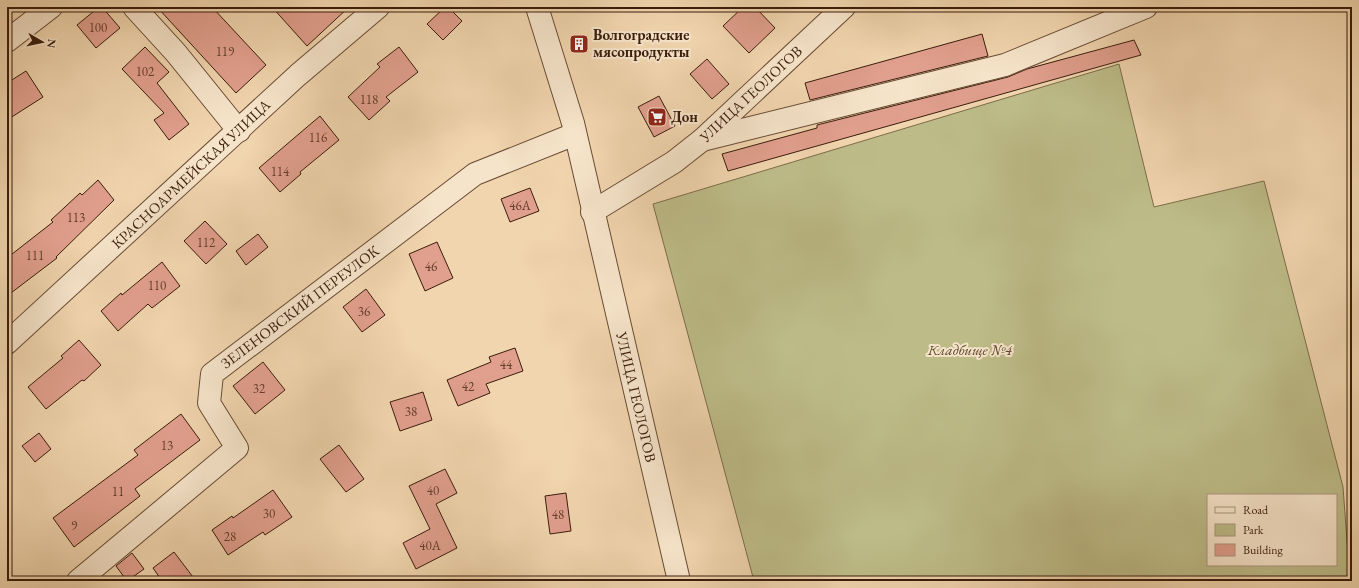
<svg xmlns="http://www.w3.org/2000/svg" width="1359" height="588" font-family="'EB Garamond',serif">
<rect width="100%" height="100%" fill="#f1d5ae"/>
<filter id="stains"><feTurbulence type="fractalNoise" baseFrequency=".005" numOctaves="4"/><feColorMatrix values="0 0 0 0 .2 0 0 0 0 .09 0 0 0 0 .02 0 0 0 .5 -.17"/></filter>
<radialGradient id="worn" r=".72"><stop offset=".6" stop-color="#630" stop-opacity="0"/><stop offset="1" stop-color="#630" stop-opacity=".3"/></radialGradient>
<path fill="#bdbc88" stroke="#7c6c4a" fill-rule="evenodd" d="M1119 64 1154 207 1264 181 1343 487 1350 581H754L653 204ZM1208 495H1336V565H1208Z"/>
<g fill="#e19f8d" stroke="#3a1d0c">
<path d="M99 7H102L120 28 96 48 77 25Z"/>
<path d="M157 7H212L266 65 236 93Z"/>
<path d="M272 7H349L307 46Z"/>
<path d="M445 7H448L462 21 443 40 427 24Z"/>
<path d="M743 7H755L775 28 749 53 723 26Z"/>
<path d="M982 34 988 56 810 100 805 83Z"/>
<path d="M1134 40 1141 55 728 171 722 154 817 128V125L1008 77 1027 69Z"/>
<path d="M145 47 169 72 157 83 189 124 169 140 154 120 164 113 122 69Z"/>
<path d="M399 47 418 72 386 97 390 101 369 120 348 97 380 67 377 64Z"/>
<path d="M707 59 729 84 712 99 690 74Z"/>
<path d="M26 71 43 97 7 120V83Z"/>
<path d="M659 96 675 126 654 137 638 107Z"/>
<path d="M320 116 339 140 300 172 301 174 280 192 259 168Z"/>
<path d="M98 180 114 200 56 257 57 258 7 296V258L53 222 51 220 80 193 82 195Z"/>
<path d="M530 188 539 211 510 222 501 199Z"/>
<path d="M205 221 227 244 206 264 184 241Z"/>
<path d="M258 234 268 247 246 265 236 251Z"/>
<path d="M437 242 453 278 425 291 409 254Z"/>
<path d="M162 262 180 286 152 308 148 304 118 331 101 311 121 293 122 295Z"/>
<path d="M366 289 385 315 362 332 343 307Z"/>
<path d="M79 340 101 365 84 381 82 380 46 409 28 387 63 358 61 356Z"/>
<path d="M515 348 523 371 486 384 490 393 458 406 447 380 491 362 489 357Z"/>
<path d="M263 362 285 390 255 414 233 386Z"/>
<path d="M423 392 432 420 400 431 390 402Z"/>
<path d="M181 414 200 440 135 489 140 496 74 547 53 518 138 455 134 450Z"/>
<path d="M39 433 51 449 35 462 22 446Z"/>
<path d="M339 445 364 479 346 492 320 459Z"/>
<path d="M445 469 457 493 436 504 457 548 416 569 403 543 430 529 409 486Z"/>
<path d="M273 490 292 517 265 535 263 532 228 555 212 530 232 516 233 518Z"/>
<path d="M566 493 571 531 550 534 545 496Z"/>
<path d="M174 552 196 581H162L153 568Z"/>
<path d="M132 553 144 569 127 581 116 566Z"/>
</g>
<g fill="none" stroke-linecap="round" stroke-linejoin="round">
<defs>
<g id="minor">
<path d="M134 7 176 53 239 131"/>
<path d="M537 7 573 123 679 581"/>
<path d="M7 41 51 7"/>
<path d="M702 140 1005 65 1146 7"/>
<path d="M592 212 674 162 702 140 844 7"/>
<path d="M7 343 298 75 378 7"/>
<path d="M78 581 237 448 209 403 212 374 475 174 575 134"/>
</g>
</defs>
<use href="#minor" stroke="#684b34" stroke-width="24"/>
<use href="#minor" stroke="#f6e4ca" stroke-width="22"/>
</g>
<defs>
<symbol id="building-square" viewBox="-11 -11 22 22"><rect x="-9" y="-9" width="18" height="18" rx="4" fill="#8f2418" stroke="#f6e4ca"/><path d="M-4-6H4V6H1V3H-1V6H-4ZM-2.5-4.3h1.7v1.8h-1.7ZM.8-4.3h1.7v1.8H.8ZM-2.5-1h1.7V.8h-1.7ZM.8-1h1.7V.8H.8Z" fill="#fff"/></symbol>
<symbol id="supermarket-square" viewBox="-11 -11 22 22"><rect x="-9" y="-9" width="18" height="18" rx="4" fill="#8f2418" stroke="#f6e4ca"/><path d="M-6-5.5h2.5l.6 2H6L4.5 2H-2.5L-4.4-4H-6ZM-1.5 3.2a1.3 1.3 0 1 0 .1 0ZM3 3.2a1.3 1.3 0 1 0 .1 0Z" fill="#fff"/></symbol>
</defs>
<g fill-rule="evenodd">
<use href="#building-square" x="568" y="33" width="22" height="22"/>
<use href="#supermarket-square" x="646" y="106" width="22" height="22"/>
</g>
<g text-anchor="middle" stroke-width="4" stroke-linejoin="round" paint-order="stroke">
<g font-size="13" fill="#643e2c">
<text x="98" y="32">100</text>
<text x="225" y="56">119</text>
<text x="145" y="76">102</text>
<text x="369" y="104">118</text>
<text x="318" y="142">116</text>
<text x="280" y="176">114</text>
<text x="520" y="210">46А</text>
<text x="76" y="222">113</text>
<text x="206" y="247">112</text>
<text x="35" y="260">111</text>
<text x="431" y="271">46</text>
<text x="157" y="290">110</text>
<text x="364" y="316">36</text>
<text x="506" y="369">44</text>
<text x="468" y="391">42</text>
<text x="259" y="393">32</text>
<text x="411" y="416">38</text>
<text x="167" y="450">13</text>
<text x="433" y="495">40</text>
<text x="118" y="496">11</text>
<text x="269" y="518">30</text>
<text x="558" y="519">48</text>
<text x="74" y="530">9</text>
<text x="230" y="541">28</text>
<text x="430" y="550">40А</text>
</g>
<g font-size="15" font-weight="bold" fill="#3a1d0c" stroke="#f6e4ca" text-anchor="start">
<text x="593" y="40">Волгоградские<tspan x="593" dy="17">мясопродукты</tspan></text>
<text x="671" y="122">Дон</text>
</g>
<g font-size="15" fill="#3a1d0c" stroke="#f6e4ca">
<text transform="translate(751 94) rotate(-43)" y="5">УЛИЦА ГЕОЛОГОВ</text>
<text transform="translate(191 174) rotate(-43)" y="5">КРАСНОАРМЕЙСКАЯ УЛИЦА</text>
<text transform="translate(300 307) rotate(-37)" y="5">ЗЕЛЕНОВСКИЙ ПЕРЕУЛОК</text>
<text transform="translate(636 397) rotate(77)" y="5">УЛИЦА ГЕОЛОГОВ</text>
</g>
<g font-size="15" font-style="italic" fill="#5b452b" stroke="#f6e4ca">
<text x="970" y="355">Кладбище №4</text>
</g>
</g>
<rect width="1359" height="588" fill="none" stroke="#f1d5ae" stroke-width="24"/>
<rect x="8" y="8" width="1343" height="572" fill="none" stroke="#3a1d0c" stroke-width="2"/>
<rect x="12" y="12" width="1335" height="564" fill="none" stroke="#3a1d0c"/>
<rect x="1207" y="494" width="130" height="72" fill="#f6e4ca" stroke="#ab947e"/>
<rect x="1215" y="507" width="20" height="6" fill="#f6e4ca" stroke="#ab947e"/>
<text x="1243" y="514" font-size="12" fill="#3a1d0c">Road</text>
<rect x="1215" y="524" width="20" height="12" fill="#bdbc88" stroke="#ab947e"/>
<text x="1243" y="534" font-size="12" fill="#3a1d0c">Park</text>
<rect x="1215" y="544" width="20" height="12" fill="#e19f8d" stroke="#ab947e"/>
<text x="1243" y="554" font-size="12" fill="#3a1d0c">Building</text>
<g transform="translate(42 42) rotate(99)" stroke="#f6e4ca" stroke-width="3" paint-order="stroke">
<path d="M0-3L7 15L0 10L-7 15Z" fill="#3a1d0c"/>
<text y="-6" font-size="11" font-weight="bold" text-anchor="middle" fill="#3a1d0c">N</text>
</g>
<rect width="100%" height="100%" filter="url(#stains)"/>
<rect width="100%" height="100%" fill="url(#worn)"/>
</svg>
